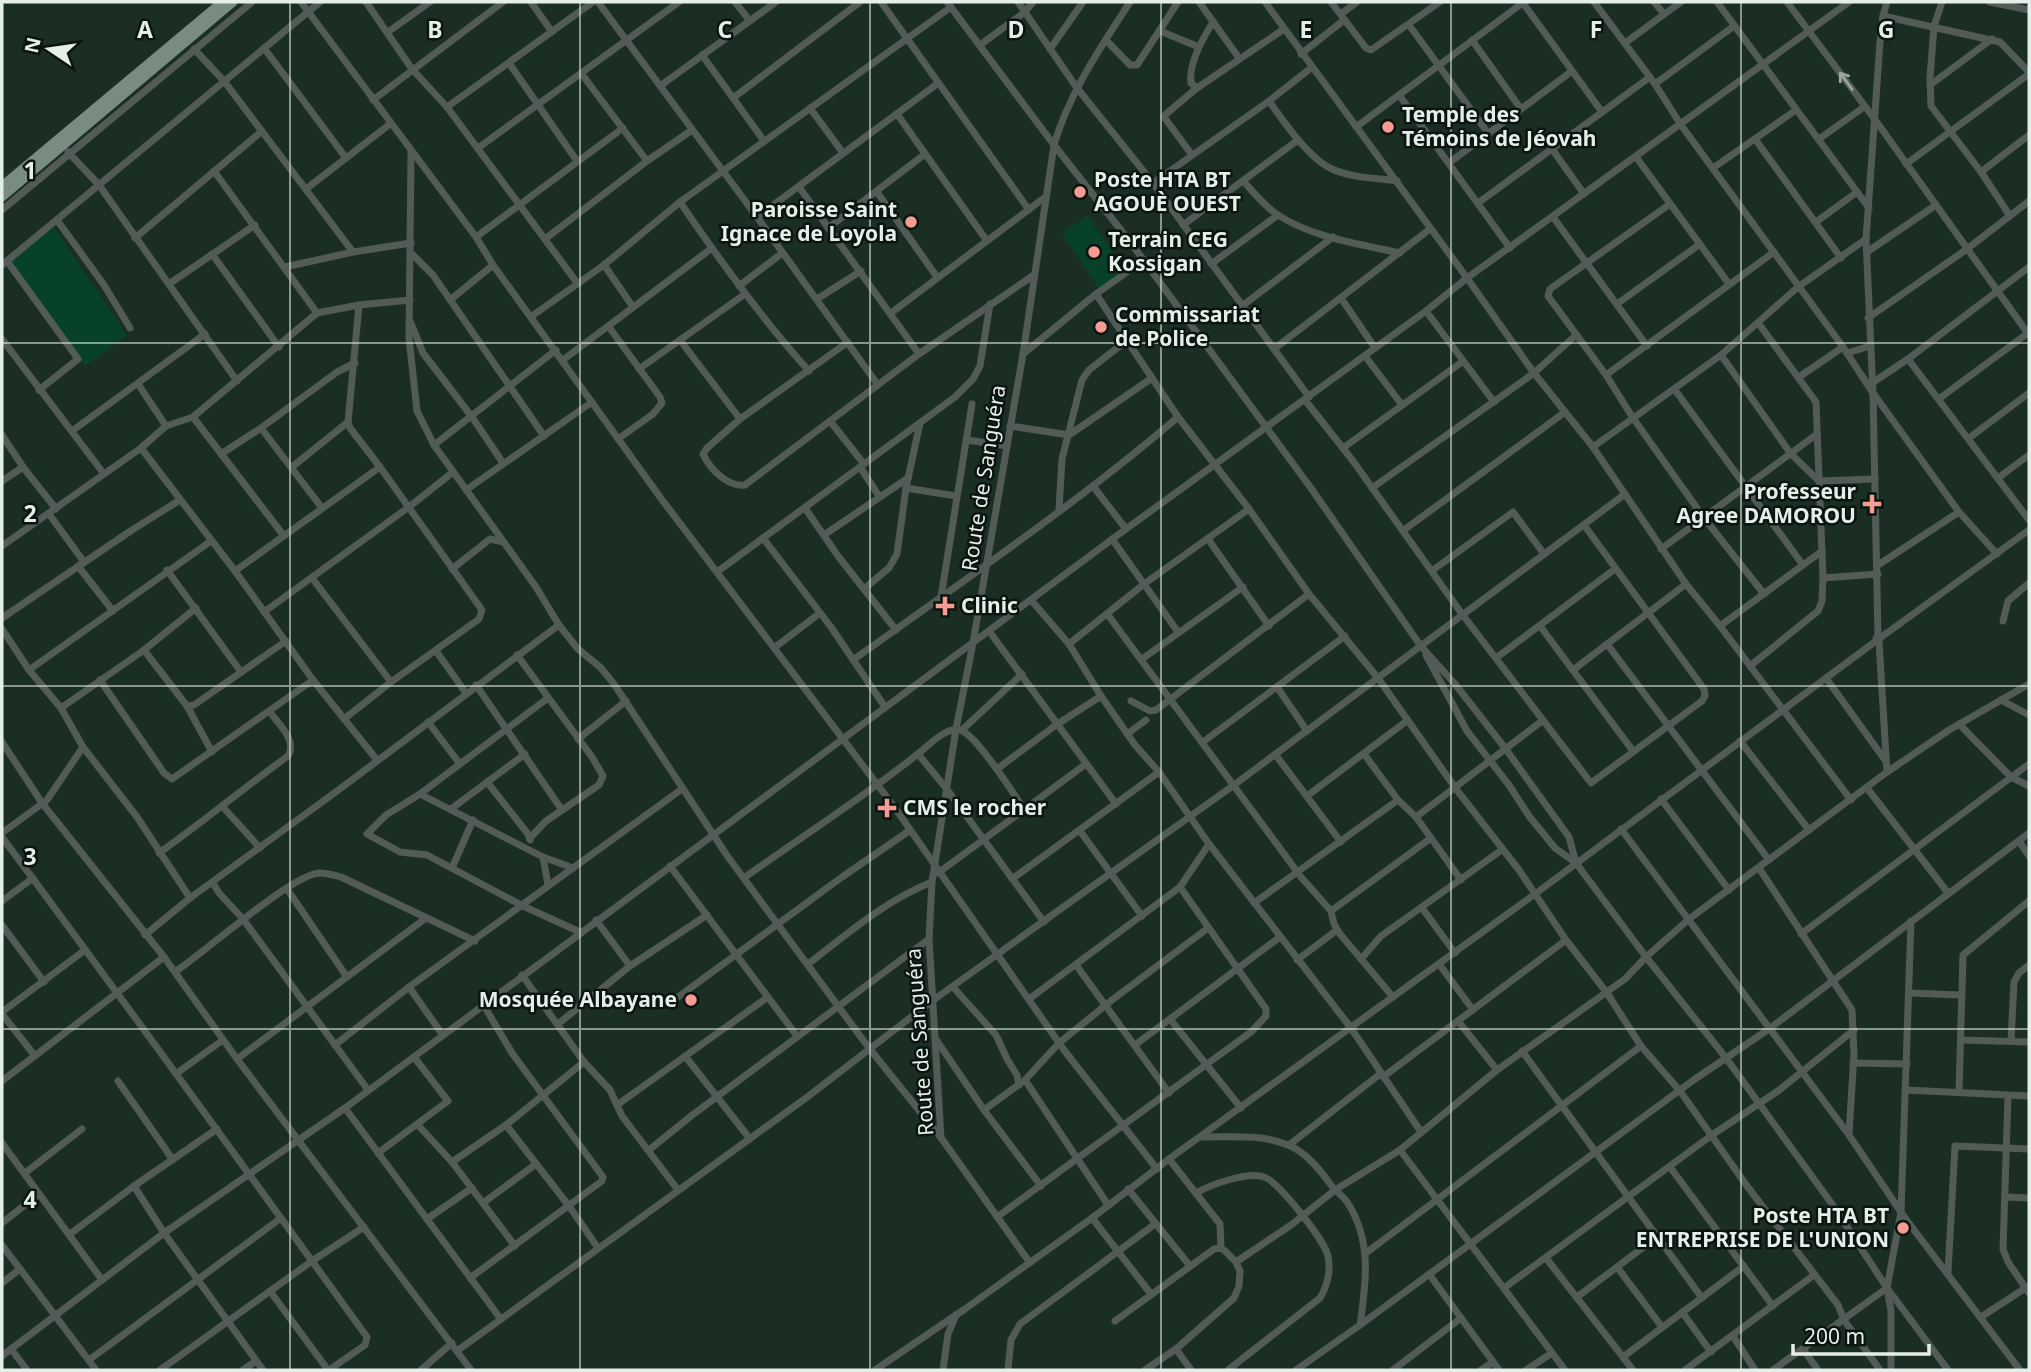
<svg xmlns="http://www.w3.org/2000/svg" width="2031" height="1372" font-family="'Noto Sans',sans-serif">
<rect width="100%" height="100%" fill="#1b2e24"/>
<g fill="#08412a">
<path d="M1088 215 1125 271 1099 289 1062 233Z"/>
<path d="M53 226 127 335 85 366 9 262Z"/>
</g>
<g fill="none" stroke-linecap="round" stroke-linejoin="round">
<g stroke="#525b56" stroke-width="7">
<path d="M301 2 476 237 493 265 660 497 895 808 1064 1050 1157 1169"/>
<path d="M366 2 412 69 447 107 578 284"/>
<path d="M531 2 552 32"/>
<path d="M598 2 757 217 937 84"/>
<path d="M735 2 750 21"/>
<path d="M881 2 1029 210"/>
<path d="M947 2 1054 145 1131 243 1313 491 1420 645 1455 684 1505 748 1569 837 1576 863"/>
<path d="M1018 2 1077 88 1153 183 1309 397"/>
<path d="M1199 2 1239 58"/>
<path d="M1265 2 1467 278 1534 373 1593 447 1686 584 1720 626 1851 800"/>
<path d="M1331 2 1366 48 1371 50 1440 2"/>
<path d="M1594 2 1655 84 1681 125 1843 347 1873 393 1959 512 1997 554"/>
<path d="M1654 2 1664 14"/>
<path d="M1717 2 1869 208"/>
<path d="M1787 2 1876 121 2029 335"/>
<path d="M1942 2 1934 26 1930 78 1931 106 1981 172 2010 216"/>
<path d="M1990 2 2029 10"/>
<path d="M1523 3 1602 112"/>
<path d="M1341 14 1357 2"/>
<path d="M1883 16 2000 42 2029 72"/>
<path d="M1409 25 1488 133"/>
<path d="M1160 31 1199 47"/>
<path d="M388 32 430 2"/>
<path d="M1106 40 1130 65H1137L1178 2"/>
<path d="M1472 40 1521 109"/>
<path d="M1625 43 1681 2"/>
<path d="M980 45 1025 12 1033 2"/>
<path d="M264 48 346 158"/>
<path d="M194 49 224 81 353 252 411 243"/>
<path d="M1050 49 1083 2"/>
<path d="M1301 54 1344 20"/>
<path d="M702 55 764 141"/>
<path d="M509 63 577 161"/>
<path d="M581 73 647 161"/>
<path d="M1655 84 1734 26"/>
<path d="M1930 85 1992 39"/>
<path d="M660 86 776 2"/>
<path d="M1197 88 1191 83C1188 64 1203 38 1213 22"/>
<path d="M1399 95 1510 248"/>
<path d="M733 98 860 2"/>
<path d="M373 100 503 2"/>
<path d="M1269 101C1283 121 1310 160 1332 169 1351 178 1376 178 1397 181"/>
<path d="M447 107 593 2"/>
<path d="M810 108 843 153"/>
<path d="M897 114 987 241"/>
<path d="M1356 127 1524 2"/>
<path d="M1755 139 1841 258"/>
<path d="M1819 139 1864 107"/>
<path d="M478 148 679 2"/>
<path d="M1552 149 1584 194"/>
<path d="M68 152 99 185 237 381"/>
<path d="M411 152 409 338 417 411 434 445 536 587 559 625 578 649 601 668 614 684 728 857 869 1048 942 1139 1030 1263"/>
<path d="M1192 155 1164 117 1166 114 1197 88 1284 29"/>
<path d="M1636 157 1729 284"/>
<path d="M1449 163 1572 71"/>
<path d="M1906 164 2029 74"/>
<path d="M1713 168 1796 110"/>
<path d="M214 171 317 313"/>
<path d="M1981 172 2029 135"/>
<path d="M1244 182C1254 193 1263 204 1275 213 1309 237 1359 244 1400 253"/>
<path d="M1153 183 1269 101 1311 68"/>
<path d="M799 187 919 354"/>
<path d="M306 189 390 124"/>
<path d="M877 192 937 277"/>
<path d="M680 202C720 261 761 318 809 371"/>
<path d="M1478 203 1650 77"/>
<path d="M1670 204 1550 289 1548 296 1606 375 1633 418 1704 518 1764 594"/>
<path d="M2 210 252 2"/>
<path d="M757 217 878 385"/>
<path d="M1553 217 1647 346"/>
<path d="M57 220 104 285 130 328"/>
<path d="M1816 222 1857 192"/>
<path d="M1183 225 1298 140"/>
<path d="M828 228 925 154"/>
<path d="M476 237 623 128"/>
<path d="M135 238 262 131"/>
<path d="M545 239 647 161 692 130"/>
<path d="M1867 252 1936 205"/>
<path d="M411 253 433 275 544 436"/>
<path d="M212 254 279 347"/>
<path d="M7 261 78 359 39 390"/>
<path d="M1211 264 1278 215"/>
<path d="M2 265 320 2"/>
<path d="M604 265 633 307"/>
<path d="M285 267 353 252"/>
<path d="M169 284 255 225"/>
<path d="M739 286 781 254"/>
<path d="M1096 294 1178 417 1249 509 1309 594 1378 678 1456 789 1519 870 1566 940 1607 993 1641 1046 1680 1091 1747 1186 1838 1305 1844 1320 1880 1370"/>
<path d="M1341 298 1375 348"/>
<path d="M817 299 861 271"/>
<path d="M450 300 493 265"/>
<path d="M1617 304 1700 244"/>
<path d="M1242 306 1333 237"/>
<path d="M1426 311 1494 402"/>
<path d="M891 313 1044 198"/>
<path d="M532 316 604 265 680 202 951 7"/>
<path d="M1868 318 1967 249 2029 201"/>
<path d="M411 323 423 353 472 417 503 463"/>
<path d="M609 327 660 397 662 403 653 414 618 439"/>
<path d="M2 339 104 474"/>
<path d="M680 340 740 419"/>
<path d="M848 342 740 419 707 448 703 454C710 469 727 487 745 485L919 354 1034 275"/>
<path d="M1274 349 1430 229"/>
<path d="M1847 353 1870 346"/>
<path d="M1023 354 1096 294 1144 260"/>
<path d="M1721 355 1791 454 1819 481 1875 479"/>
<path d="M1365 356 1402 405"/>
<path d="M1908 359 2029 520"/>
<path d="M563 360 712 248"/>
<path d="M639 369 745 294"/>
<path d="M1606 375 1774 252"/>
<path d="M1799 377 1843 347"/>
<path d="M1872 383 1908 359 2029 267"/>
<path d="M138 384 166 426"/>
<path d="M1675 390 1803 565"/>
<path d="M1940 398 2028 333"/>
<path d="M1305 400 1353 461 1462 614 1591 783 1702 701 1705 696 1704 689 1584 525"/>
<path d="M193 417 284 536"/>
<path d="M830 421 864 464"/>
<path d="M1010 426 1069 435 1152 378"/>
<path d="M261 428 337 372 355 363"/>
<path d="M72 431 205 334"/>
<path d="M2 435 23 467 56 509"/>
<path d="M1969 438 2029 393"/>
<path d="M967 440 1007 446"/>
<path d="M434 445 556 350"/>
<path d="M1593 447 1721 355 1798 287 1866 239"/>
<path d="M141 448 235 571 313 680 377 760"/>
<path d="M1343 448 1462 362"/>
<path d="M221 454 261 428 322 508"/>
<path d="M292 467 348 422"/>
<path d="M860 467 879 496"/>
<path d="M1998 478 2029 455"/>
<path d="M2 481 23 467"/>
<path d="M1093 486 1126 529"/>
<path d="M906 488 956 496"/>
<path d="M1372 488 1534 373 1576 335"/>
<path d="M466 490 592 402"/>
<path d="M805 508 838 556 896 630"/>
<path d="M1059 510 1062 459 1082 380 1089 370 1126 341"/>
<path d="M49 514 84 562"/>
<path d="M1404 530 1565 412"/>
<path d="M824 535 908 478"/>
<path d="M763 538 831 627 885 707"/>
<path d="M1112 539 1178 632"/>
<path d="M1208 539 1269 626"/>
<path d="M2 546 141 448 166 426 193 417 317 313 359 305 410 300"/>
<path d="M1661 549 1817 434"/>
<path d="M1878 565 1959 512"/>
<path d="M78 566 113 611"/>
<path d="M452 569 490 539 503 542"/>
<path d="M167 570 241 672"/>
<path d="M1433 570 1513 512 1544 554"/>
<path d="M235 571 380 467"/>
<path d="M717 572 955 397 973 379 980 366 990 304"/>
<path d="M312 578 391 682"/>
<path d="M1823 578 1878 574"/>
<path d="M865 588 889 568 897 554 906 488 920 423"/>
<path d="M941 597 972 404"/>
<path d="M1031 600 1069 644 1101 696 1135 745 1159 772 1209 844 1351 1028 1421 1132"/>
<path d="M264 612 409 507 453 472"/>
<path d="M1108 615 1301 877 1331 911 1334 924 1340 934 1393 997"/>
<path d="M2 618 132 530 180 500"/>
<path d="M2003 621 2008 601 2029 583"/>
<path d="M1540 626 1633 751"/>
<path d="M1720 626 1822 551"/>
<path d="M2 629 29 670 61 708 83 747 137 817 190 898"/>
<path d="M989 631 1116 804"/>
<path d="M1878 637 1873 393 1866 239 1880 42 1883 16 1887 2"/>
<path d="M1876 638H1880L2029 530"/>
<path d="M1879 641 1887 772"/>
<path d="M1069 644 1144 584 1249 509"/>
<path d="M1607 644 1769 860"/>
<path d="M774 648 820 613"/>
<path d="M144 650 187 706 212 752"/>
<path d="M436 651 466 693"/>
<path d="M517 655 592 757 603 776 599 785 546 821 530 838"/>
<path d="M1426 655 1467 731 1509 785 1529 816 1555 848 1576 863 1646 957 1726 1058 1832 1204 1887 1288 1948 1370"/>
<path d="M1496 658 1615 569"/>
<path d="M1142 659 1243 587"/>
<path d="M853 660C963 581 1075 505 1178 417"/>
<path d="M1750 666 1818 611 1822 601 1823 578 1816 402 1759 324"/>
<path d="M29 670 211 541"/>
<path d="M1573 670 1686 584"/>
<path d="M1826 678 1885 760"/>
<path d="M100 680 164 773 172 779 313 680"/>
<path d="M476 685 562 810"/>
<path d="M1277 687 1307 731"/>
<path d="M548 698 420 794 386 815 367 834 400 852 427 855 523 906 580 932"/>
<path d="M2001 700 2029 715"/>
<path d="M1131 701 1150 711 1156 710 1309 594"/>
<path d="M187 706 194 705 286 641"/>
<path d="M61 708 144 650 196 608"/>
<path d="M344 719 391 682 479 619 482 610 380 467 350 428 348 422 359 305"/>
<path d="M428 722 460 764"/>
<path d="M1959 724 2011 777 2029 786"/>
<path d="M962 730 1022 674"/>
<path d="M1127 734 1146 720"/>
<path d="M578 739 626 701"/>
<path d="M1740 741 1809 830"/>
<path d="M2 742 42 803 164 957 237 1059 471 1370"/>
<path d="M1203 742 1345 636"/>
<path d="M918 754 946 788 1044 922"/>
<path d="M1275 754 1341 842"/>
<path d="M1364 754 1398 800 1416 817 1461 880"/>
<path d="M997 769 1056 725 1101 696"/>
<path d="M487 782 528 834 530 840"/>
<path d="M1867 788 1948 893"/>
<path d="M420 794 543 857 573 868"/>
<path d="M1307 796 1408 720"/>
<path d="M1661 799 1729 890"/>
<path d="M222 806 260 848"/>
<path d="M451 809 525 754"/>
<path d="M1416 817 1542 721"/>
<path d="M1621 829 1849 1135 1905 1218 2020 1370"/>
<path d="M1080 831 1142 916"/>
<path d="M2 833 47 800 83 747"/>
<path d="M2 837C125 1002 246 1170 367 1337L365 1345 329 1370"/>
<path d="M2019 841 2029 856"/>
<path d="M159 853C203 822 245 787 288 756 298 741 278 723 269 711"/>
<path d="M543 857 548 885"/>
<path d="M670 866 797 1036"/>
<path d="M452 868 473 820"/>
<path d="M1759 868 1852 1010 1854 1054 1849 1134"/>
<path d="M938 873 1086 764"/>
<path d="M744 878C802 836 863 798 919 753 929 745 947 726 960 730 976 734 1013 793 1024 809"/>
<path d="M1012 879 1159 772"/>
<path d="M213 883 219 893 243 919 368 1090"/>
<path d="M287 889 347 977"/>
<path d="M2 901 33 878"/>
<path d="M1254 903 1398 800"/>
<path d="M1422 908 1455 953"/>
<path d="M1331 911 1431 838"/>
<path d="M596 920 630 966"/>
<path d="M2 925 44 982"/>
<path d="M1801 934 2029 764"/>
<path d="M145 935 190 898 333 794 559 625"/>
<path d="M1361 959 1381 936 1503 849"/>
<path d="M1297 960 1337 930"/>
<path d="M808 964C847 934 886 900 932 882"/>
<path d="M1439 964 1473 1010"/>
<path d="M1076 965 1169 1093"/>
<path d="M175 972C204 953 291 875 319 873 327 873 334 875 341 877L475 941"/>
<path d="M522 975 584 1062 610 1090 622 1116 678 1190"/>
<path d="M409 987 442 1034"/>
<path d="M953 987 996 1035 1007 1059 1017 1075 1019 1085"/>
<path d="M1909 993 1961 995"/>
<path d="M1029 999 1180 887 1209 844"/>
<path d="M674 1000 842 877 909 831"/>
<path d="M2 1012 85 950"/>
<path d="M2 1014 35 1056"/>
<path d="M1170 1019 1241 1108"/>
<path d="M1458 1021 1497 1070"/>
<path d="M558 1024 630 966 707 915"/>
<path d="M1961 1040 2029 1042"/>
<path d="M937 1041 984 1110 1041 1186"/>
<path d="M2011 1041 2014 982 2019 973 2029 965"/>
<path d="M335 1045 409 987 682 789"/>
<path d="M1135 1045 1280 937"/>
<path d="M1522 1051 1702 1298"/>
<path d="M685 1056 750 1139"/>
<path d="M237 1059 426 918"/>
<path d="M1853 1063 1907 1064"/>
<path d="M177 1073 223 1040"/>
<path d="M1383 1077 1566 940"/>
<path d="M1025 1080 1108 1205"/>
<path d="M2 1081 164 957"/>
<path d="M118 1081 173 1160"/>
<path d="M1906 1090 2029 1096"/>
<path d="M1959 1092 1963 955 2029 901"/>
<path d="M2008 1096 2003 1249 2008 1262 2029 1293"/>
<path d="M617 1105 768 997"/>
<path d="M345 1108 500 1318"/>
<path d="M984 1110 1025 1080 1059 1043 1112 1000 1208 928"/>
<path d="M417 1124 452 1162 515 1246"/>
<path d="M506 1125 569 1206 598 1248"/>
<path d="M1202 1137C1230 1137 1262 1134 1288 1145 1306 1152 1320 1170 1331 1185 1336 1192 1345 1197 1349 1205 1372 1243 1366 1283 1360 1325L1296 1370"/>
<path d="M941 1138 929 939 932 882 956 729 973 643 1023 354 1054 145C1069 93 1101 47 1130 2"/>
<path d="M2 1143 102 1280"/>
<path d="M1289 1145 1380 1074"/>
<path d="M649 1150 691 1116 929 939"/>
<path d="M1400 1150 1565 1370"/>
<path d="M378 1153 448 1101 414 1057"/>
<path d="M1169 1159 1220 1224 1221 1248"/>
<path d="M452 1162 506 1125 584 1062"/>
<path d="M1670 1167 1773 1306"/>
<path d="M25 1173 82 1129"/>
<path d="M134 1186 164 1233 263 1370"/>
<path d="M1128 1189 1190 1266"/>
<path d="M1196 1193C1210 1185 1248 1171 1264 1177 1279 1182 1325 1241 1328 1256 1331 1271 1327 1286 1320 1298L1228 1370"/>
<path d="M2005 1197 2029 1198"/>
<path d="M483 1203 536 1164"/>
<path d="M997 1217 1251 1032 1266 1016V1009L1180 887"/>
<path d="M1092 1218 1151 1294"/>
<path d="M427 1219 472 1188"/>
<path d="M2 1223 39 1194"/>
<path d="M70 1234 134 1186 217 1129"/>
<path d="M2 1245 96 1370"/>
<path d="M1366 1253 1641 1046"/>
<path d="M1546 1258 1633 1370"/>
<path d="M1236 1262 1291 1225 1335 1190 1400 1150 1497 1070 1625 979 1646 957 1689 919 1887 772 1949 730 2029 684"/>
<path d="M1617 1267 1662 1327"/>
<path d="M1948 1272 1955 1146 2029 1149"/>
<path d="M1429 1274 1499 1370"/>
<path d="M470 1278 602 1181 603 1177 512 1053 483 1004"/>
<path d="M2 1283 20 1269"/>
<path d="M1504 1288 1712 1135 1778 1091 1854 1030"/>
<path d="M270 1291 328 1370"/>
<path d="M1577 1297 1657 1237"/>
<path d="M1682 1312 1711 1352"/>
<path d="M1981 1317 2027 1287"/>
<path d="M1115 1321 1214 1249 1221 1248 1225 1251 1236 1262 1240 1271 1239 1286 1234 1298 1176 1349 1145 1370"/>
<path d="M1360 1325 1695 1079 1769 1029 2029 833"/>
<path d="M1733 1336 1755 1370"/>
<path d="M11 1349 27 1370"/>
<path d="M1176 1349 1191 1370"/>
<path d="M1803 1349 1818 1370"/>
<path d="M457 1351 806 1098 932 1001 1234 785 1625 494"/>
<path d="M2 1356 164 1233 345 1108 1126 529 1426 311 1467 278 1849 2"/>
<path d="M1623 1357 1744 1266"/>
<path d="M89 1360 281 1218"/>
<path d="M160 1370 312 1261 364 1227"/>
<path d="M243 1370 256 1361"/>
<path d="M421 1370 452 1343"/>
<path d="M875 1370 965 1309 1092 1218 1169 1159 1535 894 1876 641"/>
<path d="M943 1370 948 1334 956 1315"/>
<path d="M1008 1370 1011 1340 1020 1324 1155 1224"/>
<path d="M1393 1370 1461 1318"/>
<path d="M1481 1370 1493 1362"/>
<path d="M1526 1370 1552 1353"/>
<path d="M1685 1370 1814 1275"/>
<path d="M1773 1370 1887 1288"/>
<path d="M1891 1370V1311L1887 1288 1901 1212 1911 921"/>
</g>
<g stroke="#798c81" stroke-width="9">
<path d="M2 186 222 2"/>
<path d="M2 197 233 2"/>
</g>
</g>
<defs><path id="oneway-shaft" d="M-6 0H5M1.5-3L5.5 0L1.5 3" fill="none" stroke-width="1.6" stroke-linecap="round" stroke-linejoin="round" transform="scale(1.75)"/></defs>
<use stroke="#9aa59f" href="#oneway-shaft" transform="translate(1846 81) rotate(-126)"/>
<path fill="none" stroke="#e3efe8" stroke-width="2" stroke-opacity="0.55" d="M290 2V1370M580 2V1370M870 2V1370M1161 2V1370M1451 2V1370M1741 2V1370M2 343H2029M2 686H2029M2 1029H2029"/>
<g fill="#f59c94" stroke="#0b140f" stroke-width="2.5">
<circle cx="1388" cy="127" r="7"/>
<circle cx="1080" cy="192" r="7"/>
<circle cx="911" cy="222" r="7"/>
<circle cx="1094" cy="252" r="7"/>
<circle cx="1101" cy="327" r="7"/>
<path d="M1868.5 493.5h7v7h7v7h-7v7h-7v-7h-7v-7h7z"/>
<path d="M941.5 595.5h7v7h7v7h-7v7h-7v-7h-7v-7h7z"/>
<path d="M883.5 797.5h7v7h7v7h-7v7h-7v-7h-7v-7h7z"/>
<circle cx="691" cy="1000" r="7"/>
<circle cx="1903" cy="1228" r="7"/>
</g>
<g text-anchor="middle" stroke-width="5" stroke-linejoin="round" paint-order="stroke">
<g font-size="21" font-weight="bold" fill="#e3efe8" stroke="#0b140f" text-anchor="start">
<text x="1402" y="122">Temple des<tspan x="1402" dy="24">Témoins de Jéovah</tspan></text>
<text x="1094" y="187">Poste HTA BT<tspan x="1094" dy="24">AGOUÈ OUEST</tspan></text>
<text x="897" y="217" text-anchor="end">Paroisse Saint<tspan x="897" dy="24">Ignace de Loyola</tspan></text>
<text x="1108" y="247">Terrain CEG<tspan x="1108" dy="24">Kossigan</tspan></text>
<text x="1115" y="322">Commissariat<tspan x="1115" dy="24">de Police</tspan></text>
<text x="1856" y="499" text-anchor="end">Professeur<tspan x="1856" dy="24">Agree DAMOROU</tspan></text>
<text x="961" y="613">Clinic</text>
<text x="903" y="815">CMS le rocher</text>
<text x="677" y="1007" text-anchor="end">Mosquée Albayane</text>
<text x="1889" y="1223" text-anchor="end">Poste HTA BT<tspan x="1889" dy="24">ENTREPRISE DE L'UNION</tspan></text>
</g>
<g font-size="21" fill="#e3efe8" stroke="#0b140f">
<text transform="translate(984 478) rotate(-81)" y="7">Route de Sanguéra</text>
<text transform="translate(920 1042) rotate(-94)" y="7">Route de Sanguéra</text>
</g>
</g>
<g font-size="23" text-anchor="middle" font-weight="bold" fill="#e3efe8" stroke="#0b140f" stroke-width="5" stroke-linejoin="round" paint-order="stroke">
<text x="145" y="38">A</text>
<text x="435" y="38">B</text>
<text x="725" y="38">C</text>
<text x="1016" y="38">D</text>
<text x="1306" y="38">E</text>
<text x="1596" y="38">F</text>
<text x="1886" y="38">G</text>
<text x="30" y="179">1</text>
<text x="30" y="522">2</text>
<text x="30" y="865">3</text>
<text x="30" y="1208">4</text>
</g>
<rect width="2031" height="1372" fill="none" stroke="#e3efe8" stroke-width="7"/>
<g transform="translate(49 49) rotate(283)" stroke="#0b140f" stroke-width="5" paint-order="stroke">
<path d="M0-5L12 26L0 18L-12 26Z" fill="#e3efe8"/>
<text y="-10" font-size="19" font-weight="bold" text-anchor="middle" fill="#e3efe8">N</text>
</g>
<path d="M1793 1344v10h136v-10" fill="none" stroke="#e3efe8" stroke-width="3.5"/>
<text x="1804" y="1344" font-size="21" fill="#e3efe8" stroke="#0b140f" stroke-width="5" paint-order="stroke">200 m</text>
</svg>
